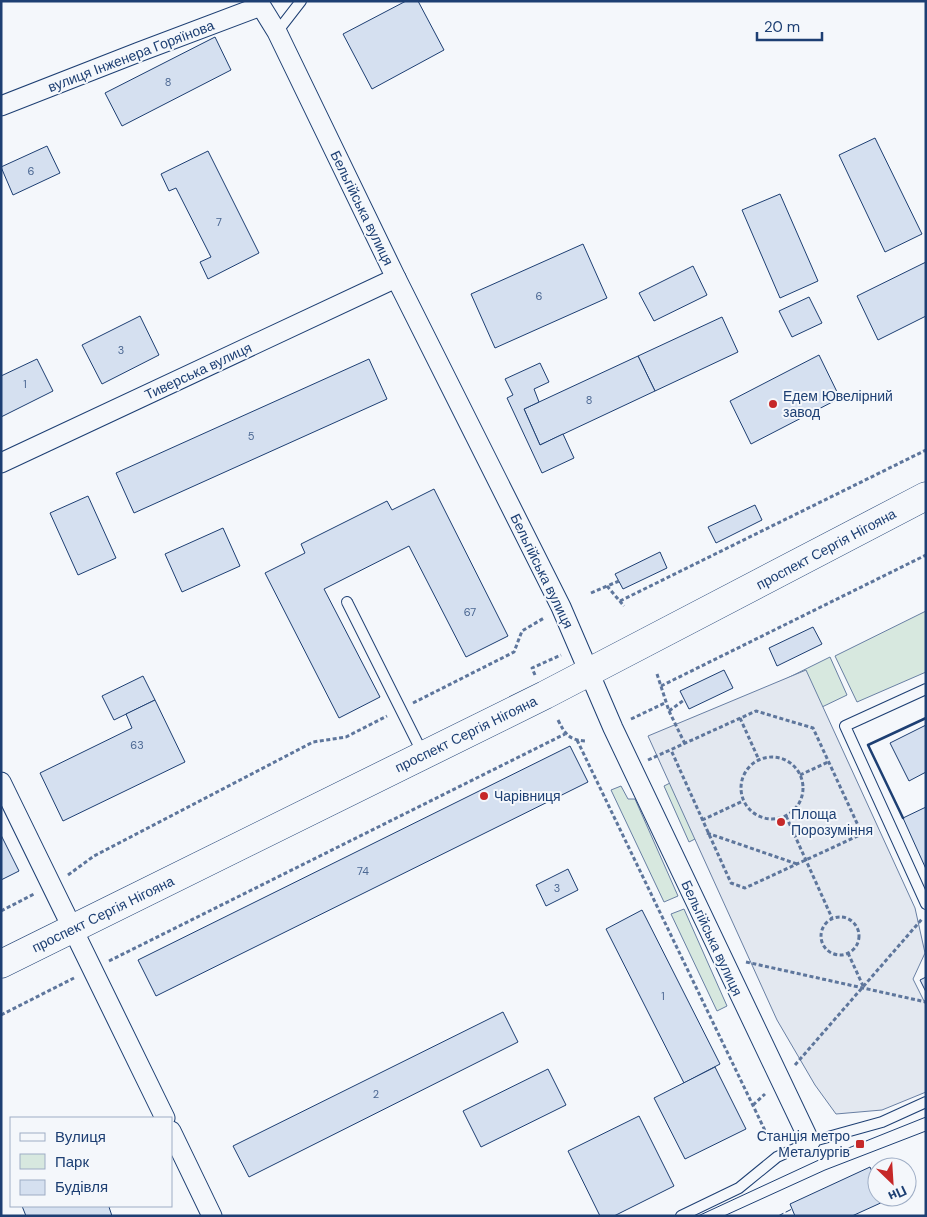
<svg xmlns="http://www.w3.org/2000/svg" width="927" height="1217" font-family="'DM Sans',sans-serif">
<rect width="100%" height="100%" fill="#f4f7fb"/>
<g fill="#d7e8df" stroke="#687fa3">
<path d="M926 611V672L857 702 835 656Z"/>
<path d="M830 657 847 695 797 719H705Z"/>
<path d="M678 779 703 835 689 842 664 786Z"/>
<path d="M621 786 628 799H635L678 896 664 902 611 790Z"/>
<path d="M684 909 727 1006 717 1011 671 914Z"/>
</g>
<path fill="#e3e8f0" stroke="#687fa3" d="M806 670 915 908 925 953 913 979 926 1005V1092L882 1110 836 1114 815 1085 777 1020 648 736Z"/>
<g fill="#d5e0f0" stroke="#1d3f73">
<path d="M406 1H418L444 50 372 89 343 34Z"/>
<path d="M215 37 231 70 122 126 105 93Z"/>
<path d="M875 138 922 234 885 252 839 155Z"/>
<path d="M47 146 60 173 13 195 1 167Z"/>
<path d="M208 151 259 253 208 279 200 262 211 257 176 188 169 191 161 174Z"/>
<path d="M780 194 818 281 780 298 742 210Z"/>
<path d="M583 244 607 298 495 348 471 294Z"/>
<path d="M926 262V316L878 340 857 296Z"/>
<path d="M693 266 707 295 654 321 639 293Z"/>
<path d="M809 297 822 323 792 337 779 311Z"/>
<path d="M140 316 159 355 102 384 82 345Z"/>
<path d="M722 317 738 352 655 391 638 356Z"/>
<path d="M819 355 840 398 751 444 730 401Z"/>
<path d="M638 356 655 391 540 445 524 409Z"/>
<path d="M37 359 53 391 1 417V376Z"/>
<path d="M369 359 387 399 134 513 116 473Z"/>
<path d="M540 363 549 382 534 389 539 402 524 409 540 445 563 434 574 458 542 473 507 398 513 395 505 379Z"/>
<path d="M434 489 508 636 466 657 409 546 324 589 380 697 339 718 265 573 305 553 301 544 387 501 392 510Z"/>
<path d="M88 496 116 558 78 575 50 513Z"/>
<path d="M755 505 762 520 716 543 708 527Z"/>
<path d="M223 528 240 566 182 592 165 554Z"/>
<path d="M660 552 667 568 623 589 615 574Z"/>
<path d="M813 627 822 644 777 666 769 648Z"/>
<path d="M724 670 733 688 689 709 680 691Z"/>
<path d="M143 676 155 700 114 720 102 696Z"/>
<path d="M155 700 185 762 63 821 40 773 132 728 126 714Z"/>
<path d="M926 725V772L909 781 890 743Z"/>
<path d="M570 746 588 782 156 996 138 960Z"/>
<path d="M926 807V869L903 818Z"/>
<path d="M1 835 19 871 1 880Z"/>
<path d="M568 869 578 890 546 906 536 885Z"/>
<path d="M642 910 720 1064 684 1083 606 929Z"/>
<path d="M926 977V992L920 980Z"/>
<path d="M503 1012 518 1042 249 1177 233 1146Z"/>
<path d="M715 1067 746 1129 685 1159 654 1098Z"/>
<path d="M548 1069 566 1105 481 1147 463 1111Z"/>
<path d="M639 1116 674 1186 614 1216H600L568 1151Z"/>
<path d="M870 1167 877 1183V1197H883L885 1201 852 1216H795L790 1204Z"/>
<path d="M22 1206H113L109 1207 112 1216H26Z"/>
</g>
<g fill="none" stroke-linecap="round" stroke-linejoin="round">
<defs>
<g id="lane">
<path d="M277 32 301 1"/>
<path d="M347 602 423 754"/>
<path d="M926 689 845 726 926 904"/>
<path d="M681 1216 739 1188 777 1157 810 1142 882 1122 926 1102"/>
</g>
<g id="street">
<path d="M1 106 139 52 261 6 277 32 396 278 561 607 613 728 810 1142"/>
<path d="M1 463 396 278"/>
<path d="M1 782 165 1118"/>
<path d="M171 1131 212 1216"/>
</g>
<path id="highway" d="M1 964 545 695 926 496"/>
</defs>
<use href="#lane" stroke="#1d3f73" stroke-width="12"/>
<use href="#street" stroke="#1d3f73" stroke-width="21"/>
<use href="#highway" stroke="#1d3f73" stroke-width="29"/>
<g stroke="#5e769c" stroke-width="3" stroke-dasharray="4 2.5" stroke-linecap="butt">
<path d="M619 581 607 586 624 606"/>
<path d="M591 593 607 586"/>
<path d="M620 601 926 450"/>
<path d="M657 674 669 711 684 700"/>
<path d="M535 675 532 668 561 655"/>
<path d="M661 686 926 555"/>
<path d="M413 703 514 652 522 631 544 618"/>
<path d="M669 711 685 744"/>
<path d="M740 718 759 760"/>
<path d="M631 719 665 703"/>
<path d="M558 720C565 734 569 740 585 741"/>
<path d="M577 740 771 1143"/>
<circle cx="772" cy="788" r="31"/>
<path d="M648 760 756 711 813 728 862 834 745 888 731 883 671 750"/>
<path d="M800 775 828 762"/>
<path d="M786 816 832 918"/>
<path d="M702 820 743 801"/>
<path d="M707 833 797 864"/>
<path d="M68 875 94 856 313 742 346 737 387 716"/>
<path d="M1 911 34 894"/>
<circle cx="840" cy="936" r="19"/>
<path d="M848 953 864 988"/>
<path d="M109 961 565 734"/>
<path d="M746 962 926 1002"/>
<path d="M1 1015 74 978"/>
<path d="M795 1065 922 919"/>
<path d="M753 1105 765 1094"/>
</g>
<use href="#lane" stroke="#f4f7fb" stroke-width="10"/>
<use href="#street" stroke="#f4f7fb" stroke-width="19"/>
<use href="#highway" stroke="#f4f7fb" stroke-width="28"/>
<g stroke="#1d3f73" stroke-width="1">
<path d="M698 1216 821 1159 926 1117"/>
<path d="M724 1216 825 1170 926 1131"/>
</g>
<path stroke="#1d3f73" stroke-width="1" stroke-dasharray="6 2.5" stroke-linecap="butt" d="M778 1216 792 1209"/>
<path stroke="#1d3f73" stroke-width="2.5" d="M903 818 868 745 926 718"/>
</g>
<g fill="#c62828" stroke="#f4f7fb" stroke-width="2">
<circle cx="773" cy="404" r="5"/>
<circle cx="484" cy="796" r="5"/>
<circle cx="781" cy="822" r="5"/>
<rect x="855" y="1139" width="10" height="10" rx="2.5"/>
</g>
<g text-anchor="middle" stroke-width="4" stroke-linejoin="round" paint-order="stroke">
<g font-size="11" fill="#4b6792">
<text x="168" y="86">8</text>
<text x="31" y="175">6</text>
<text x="219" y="226">7</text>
<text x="539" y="300">6</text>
<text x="121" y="354">3</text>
<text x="25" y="388">1</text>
<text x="589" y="404">8</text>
<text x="251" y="440">5</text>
<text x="470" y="616">67</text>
<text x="137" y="749">63</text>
<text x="363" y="875">74</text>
<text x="557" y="892">3</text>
<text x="663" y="1000">1</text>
<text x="376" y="1098">2</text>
</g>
<g font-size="14" fill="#1d3f73" stroke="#f4f7fb">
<text transform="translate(131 56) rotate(-21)" y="5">вулиця Інженера Горяїнова</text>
<text transform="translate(362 208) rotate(64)" y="5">Бельгійська вулиця</text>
<text transform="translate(198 371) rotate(-25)" y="5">Тиверська вулиця</text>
<text transform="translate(826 549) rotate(-28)" y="5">проспект Сергія Нігояна</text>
<text transform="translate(542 571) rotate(64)" y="5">Бельгійська вулиця</text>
<text transform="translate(466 734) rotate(-26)" y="5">проспект Сергія Нігояна</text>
<text transform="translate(103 914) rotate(-26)" y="5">проспект Сергія Нігояна</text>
<text transform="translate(712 938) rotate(65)" y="5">Бельгійська вулиця</text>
</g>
<g font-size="14" fill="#1d3f73" stroke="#f4f7fb" text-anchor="start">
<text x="783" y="401">Едем Ювелірний<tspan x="783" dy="16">завод</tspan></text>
<text x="494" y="801">Чарівниця</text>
<text x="791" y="819">Площа<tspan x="791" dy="16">Порозуміння</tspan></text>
<text x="850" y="1141" text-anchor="end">Станція метро<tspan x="850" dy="16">Металургів</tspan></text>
</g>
</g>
<rect width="927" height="1217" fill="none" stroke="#1d3f73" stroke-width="5"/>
<rect x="10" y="1117" width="162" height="90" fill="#f4f7fb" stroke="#9eadc5"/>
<rect x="20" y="1133" width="25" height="8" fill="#f4f7fb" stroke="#9eadc5"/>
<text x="55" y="1142" font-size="15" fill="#1d3f73">Вулиця</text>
<rect x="20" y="1154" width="25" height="15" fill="#d7e8df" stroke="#9eadc5"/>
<text x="55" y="1167" font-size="15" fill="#1d3f73">Парк</text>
<rect x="20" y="1180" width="25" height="15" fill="#d5e0f0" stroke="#9eadc5"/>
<text x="55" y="1192" font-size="15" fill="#1d3f73">Будівля</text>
<g transform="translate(892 1182) rotate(155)"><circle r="24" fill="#f4f7fb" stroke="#9eadc5"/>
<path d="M0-4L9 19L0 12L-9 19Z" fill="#c62828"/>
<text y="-8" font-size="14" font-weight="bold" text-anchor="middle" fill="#1d3f73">Пн</text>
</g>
<path d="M757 32v8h65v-8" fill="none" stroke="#1d3f73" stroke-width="2.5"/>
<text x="764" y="32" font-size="15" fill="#1d3f73" stroke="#f4f7fb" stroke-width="4" paint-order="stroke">20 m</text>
</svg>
